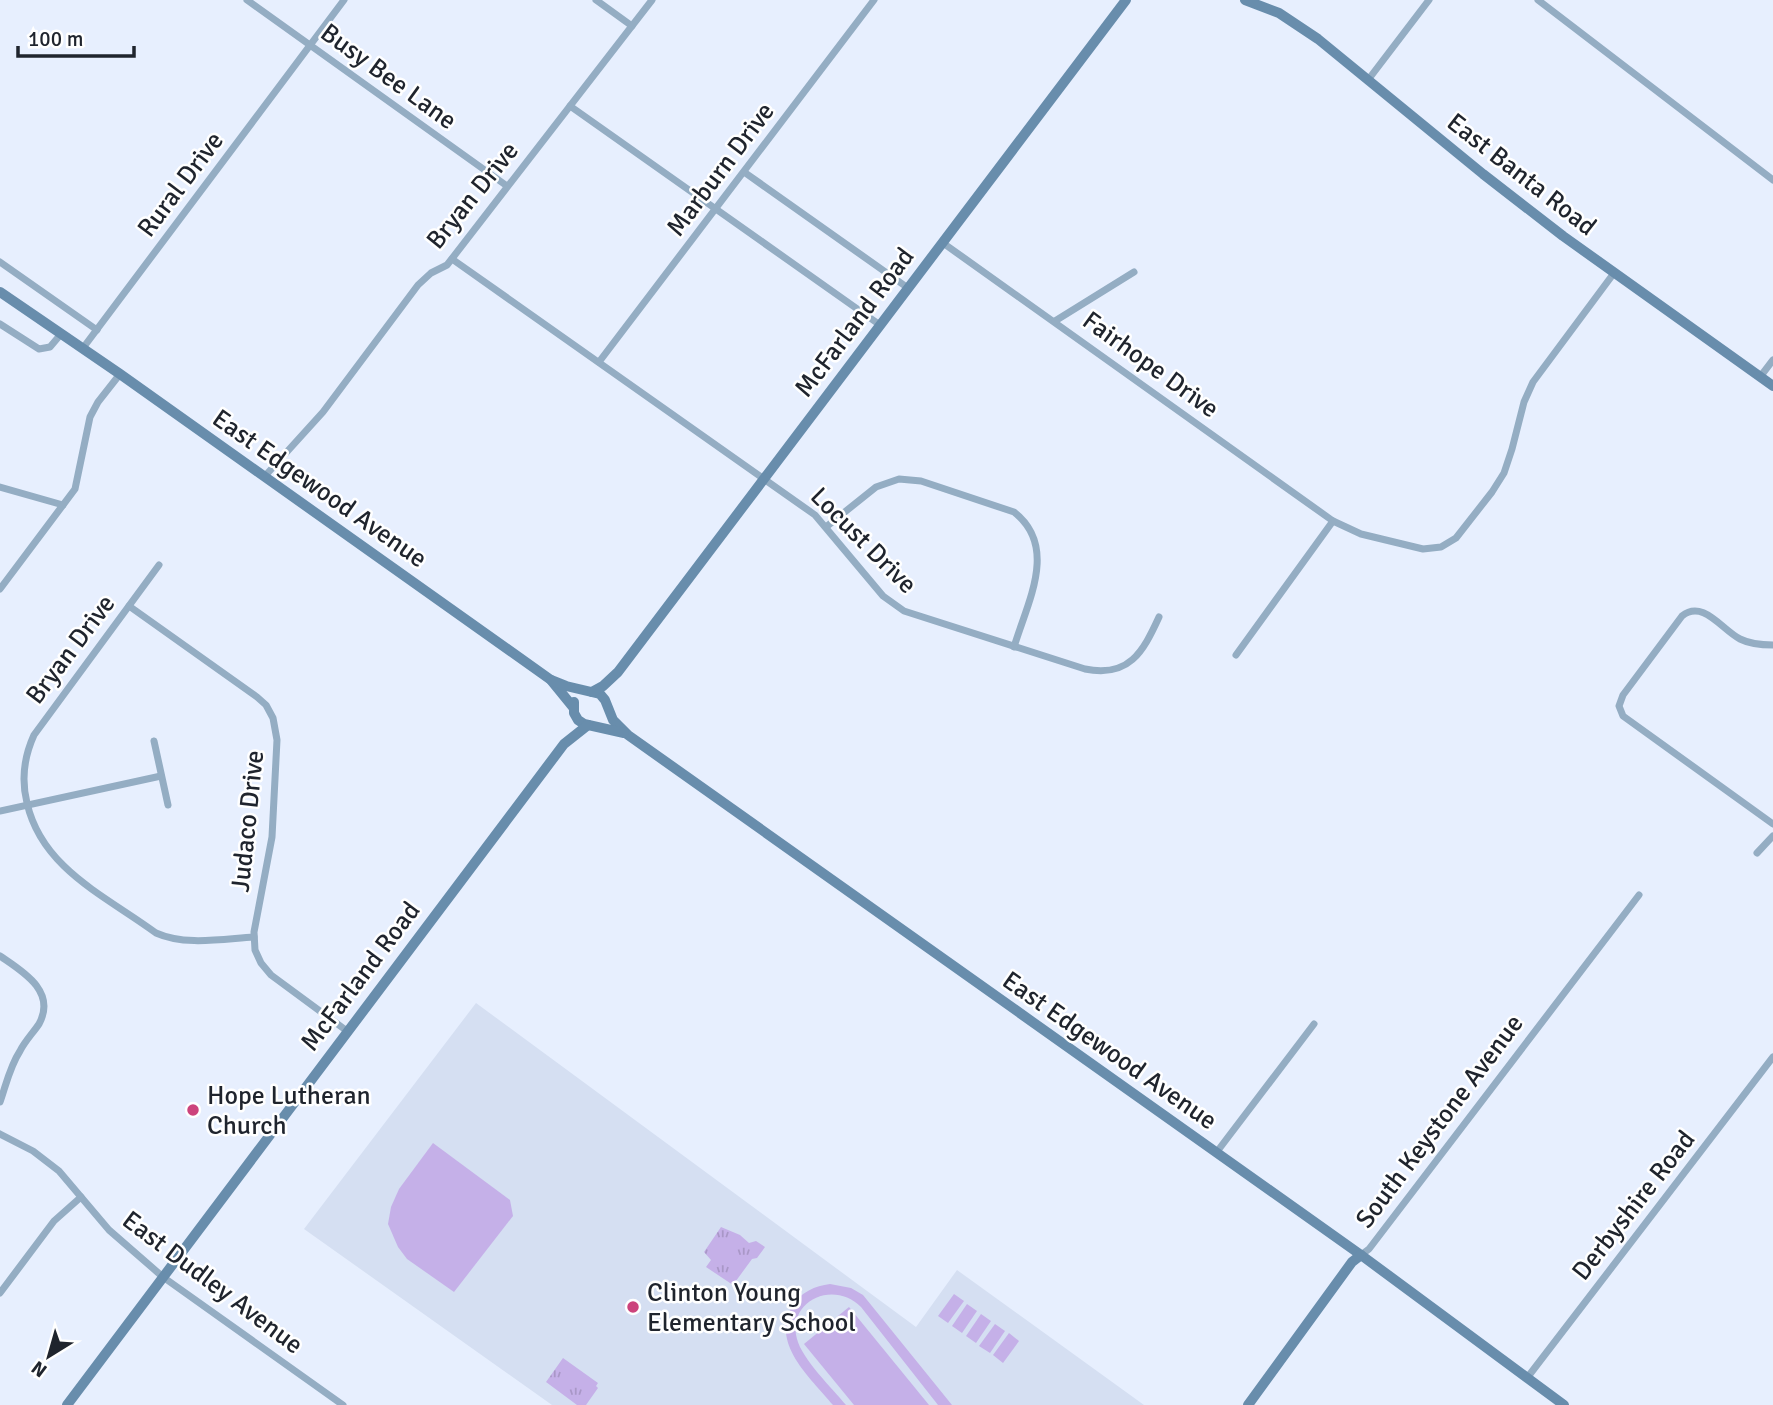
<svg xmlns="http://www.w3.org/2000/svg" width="1773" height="1405" font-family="Signika,sans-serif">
<defs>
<pattern id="park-tufts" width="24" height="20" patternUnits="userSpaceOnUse" patternTransform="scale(1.75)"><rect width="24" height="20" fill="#c5b0e8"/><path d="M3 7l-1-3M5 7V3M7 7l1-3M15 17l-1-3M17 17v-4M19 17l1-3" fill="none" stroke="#a997c7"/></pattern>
</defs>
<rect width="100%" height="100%" fill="#e7effe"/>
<path fill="#d5dff2" d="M476 1003 916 1327 957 1270 1144 1405H552L304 1229Z"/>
<g fill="url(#park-tufts)">
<path d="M721 1227 740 1235 749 1243 756 1241 765 1247 757 1258 752 1259 733 1285 706 1267 711 1260 704 1252Z"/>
<path d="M563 1358 598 1383 596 1386 598 1388 586 1405H577L546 1382Z"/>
</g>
<g fill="#c5b0e8">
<path d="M433 1143 510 1200 513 1216 454 1292 407 1259 398 1247 388 1224 391 1207 399 1189Z"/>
<path d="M830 1284 851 1288 863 1295 952 1405H938L861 1307C835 1280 787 1299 797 1339 802 1359 832 1388 846 1405H833C811 1378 769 1343 793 1305 801 1292 815 1286 830 1284Z"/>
<path d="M954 1294 964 1301 948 1323 938 1316Z"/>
<path d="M967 1304 977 1311 962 1333 952 1326Z"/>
<path d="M849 1307 929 1405H854L804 1344Z"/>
<path d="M981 1314 991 1321 976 1343 966 1336Z"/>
<path d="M995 1324 1005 1331 990 1353 979 1346Z"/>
<path d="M1009 1333 1019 1341 1003 1363 993 1355Z"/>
</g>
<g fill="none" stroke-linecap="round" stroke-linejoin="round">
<g stroke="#94adc3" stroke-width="7">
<path d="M247 0 507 186"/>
<path d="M596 0 632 26"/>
<path d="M1538 0 1773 180"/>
<path d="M1368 80 1429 0"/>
<path d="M570 106 880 325"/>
<path d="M744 172 908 288"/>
<path d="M943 243 1333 521 1361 534 1423 549 1441 547 1456 538 1492 492 1504 473 1512 449 1524 402 1533 382 1614 273"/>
<path d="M452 259 815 515 883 596 904 611 1085 669C1129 678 1143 652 1159 617"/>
<path d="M0 262 97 330"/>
<path d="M1055 321 1134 272"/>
<path d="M0 324 39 349 50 347 61 334"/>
<path d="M83 348 344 0"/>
<path d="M599 362 874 0"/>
<path d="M1760 377 1773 360"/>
<path d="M265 476 323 412 418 285 431 273 447 265 652 0"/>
<path d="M0 487 63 505"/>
<path d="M826 527 876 487 899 479 921 481 1014 512C1059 547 1027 603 1014 647"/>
<path d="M159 565 34 735C24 757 21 779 27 803 42 869 106 896 156 933 185 946 222 939 254 937"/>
<path d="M0 589 75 489 90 417 98 402 120 374"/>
<path d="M129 606 257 697 266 705 273 718 277 740 272 837 254 932 255 950 261 963 271 975 347 1031"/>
<path d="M1773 645C1761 645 1750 644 1740 639 1722 630 1703 599 1682 616L1623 695 1619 706 1623 716 1773 824"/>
<path d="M1236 655 1333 521"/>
<path d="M154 741 168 805"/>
<path d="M0 811 161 776"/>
<path d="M1757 853 1773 836"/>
<path d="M0 956C22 971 57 991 39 1024 33 1033 25 1041 20 1051 10 1066 6 1085 0 1102"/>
<path d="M0 1134 33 1151 59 1171 109 1230 163 1277 343 1405"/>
<path d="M1216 1153 1314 1024"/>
<path d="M1361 1255 1369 1249 1639 895"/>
<path d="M0 1293 54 1221 81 1197"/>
<path d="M1527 1378 1773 1057"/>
</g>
<g stroke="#688dac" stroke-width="10">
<path d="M1245 0 1279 13 1318 39 1483 174 1563 236 1773 386"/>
<path d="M0 292 120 374 551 680 573 707"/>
<path d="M551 680 566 686 600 694 605 700 613 720 628 735 1361 1255 1564 1405"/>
<path d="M592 692 603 686 618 672 1126 0"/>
<path d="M574 702V713L578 720 584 724 624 733"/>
<path d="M67 1405 564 744 588 725"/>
<path d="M1248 1405 1352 1262 1361 1255"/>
</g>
</g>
<g fill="#cc437c" stroke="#fff" stroke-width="2.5">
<circle cx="193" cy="1110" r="7"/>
<circle cx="633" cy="1307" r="7"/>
</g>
<g text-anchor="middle" stroke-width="5" stroke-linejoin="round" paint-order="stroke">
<g font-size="26" fill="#1f242d" stroke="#fff">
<text transform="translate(389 76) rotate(36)" y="9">Busy Bee Lane</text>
<text transform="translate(720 169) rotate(-53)" y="9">Marburn Drive</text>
<text transform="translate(1522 174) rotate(38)" y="9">East Banta Road</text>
<text transform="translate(180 184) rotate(-53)" y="9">Rural Drive</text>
<text transform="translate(472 195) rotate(-51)" y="9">Bryan Drive</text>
<text transform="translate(854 322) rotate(-53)" y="9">McFarland Road</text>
<text transform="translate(1151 364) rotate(36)" y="9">Fairhope Drive</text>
<text transform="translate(320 488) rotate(35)" y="9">East Edgewood Avenue</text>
<text transform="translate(864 540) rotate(45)" y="9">Locust Drive</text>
<text transform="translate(70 649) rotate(-53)" y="9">Bryan Drive</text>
<text transform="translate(247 821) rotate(-84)" y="9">Judaco Drive</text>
<text transform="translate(360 976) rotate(-53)" y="9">McFarland Road</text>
<text transform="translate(1110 1050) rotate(35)" y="9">East Edgewood Avenue</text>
<text transform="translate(1439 1121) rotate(-53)" y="9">South Keystone Avenue</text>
<text transform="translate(1633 1205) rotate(-52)" y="9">Derbyshire Road</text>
<text transform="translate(213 1282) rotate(37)" y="9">East Dudley Avenue</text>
</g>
<g font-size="26" fill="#1f242d" stroke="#fff" text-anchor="start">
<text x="207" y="1104">Hope Lutheran<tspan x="207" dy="30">Church</tspan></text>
<text x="647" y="1301">Clinton Young<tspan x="647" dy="30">Elementary School</tspan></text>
</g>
</g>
<g transform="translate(49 1356) rotate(217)" stroke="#ffffff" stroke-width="5" paint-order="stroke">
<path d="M0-5L12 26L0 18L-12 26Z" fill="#1f242d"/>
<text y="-10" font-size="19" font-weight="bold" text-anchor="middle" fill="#1f242d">N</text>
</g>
<path d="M18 46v10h116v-10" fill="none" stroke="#1f242d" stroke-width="3.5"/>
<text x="28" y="46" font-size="21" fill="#1f242d" stroke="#ffffff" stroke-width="5" paint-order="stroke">100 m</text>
</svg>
